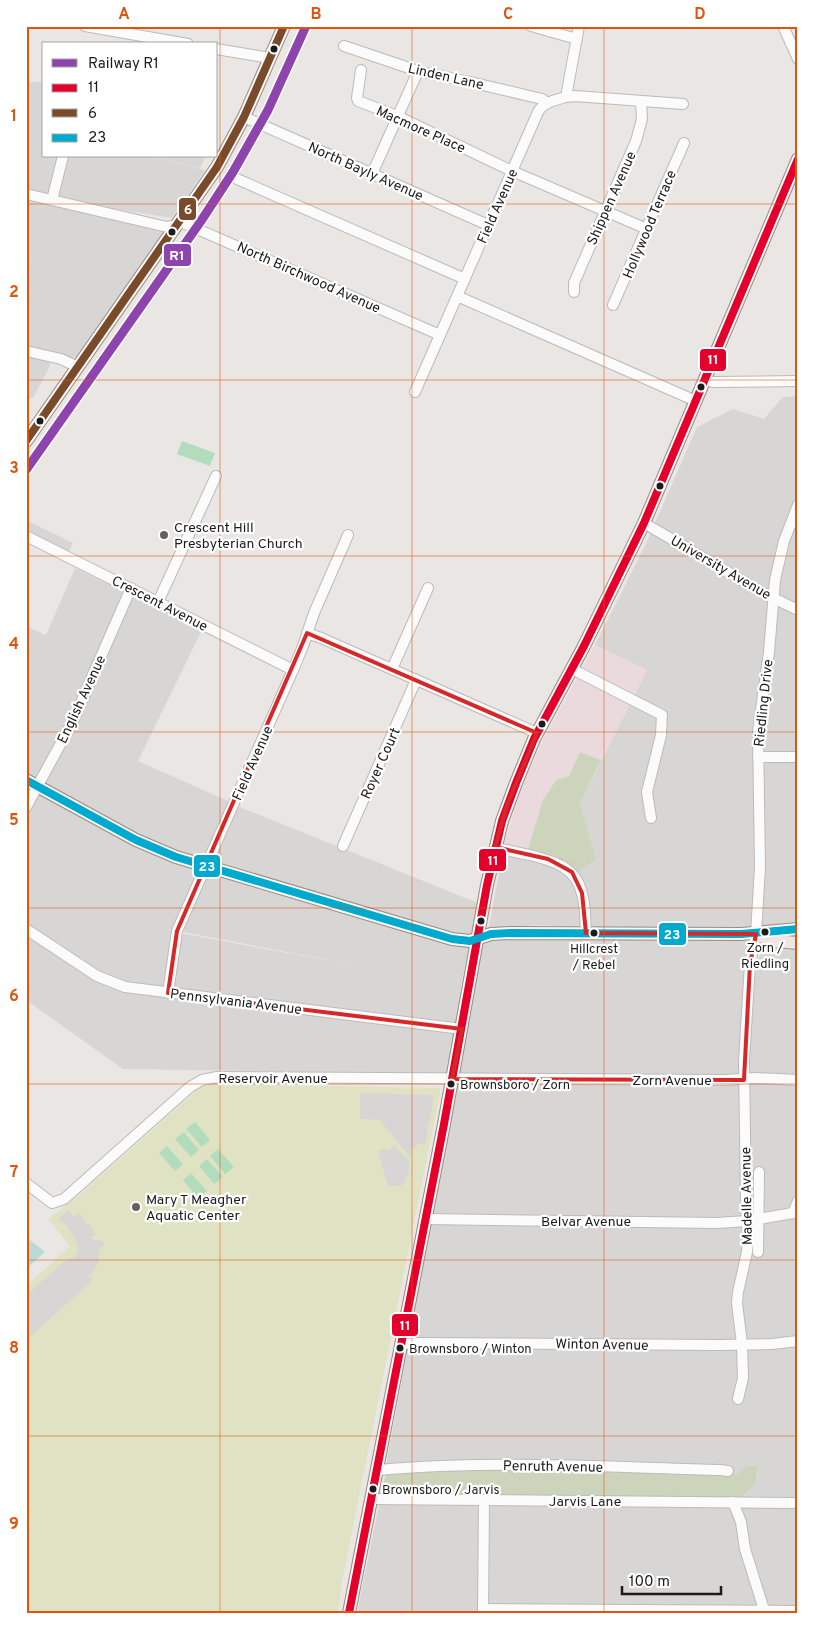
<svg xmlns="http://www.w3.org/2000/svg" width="824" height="1639" font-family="Overpass,sans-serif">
<rect width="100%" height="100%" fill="#e9e6e3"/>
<g fill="#d8d6d5">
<path d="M26 82H44V156H152L205 170 172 218 109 208 48 193 26 284Z"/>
<path d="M26 354 51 359 49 368 33 398 26 399Z"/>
<path d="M798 396V925L751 929 608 928 534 925 494 930 489 927 504 846 527 852 556 856 571 867 596 859 580 803 647 670 595 645 645 546 697 427 733 409 764 419 783 397Z"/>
<path d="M75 568 202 630 138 761 230 802 174 932 359 966 183 932 237 806 478 903 461 985 450 1074 123 1069 26 1000V626L46 635Z"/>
<path d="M610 936 747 940 749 943 744 1253 737 1286 746 1386 747 1355 741 1305 743 1288 753 1252 748 1075 756 963 760 955 769 949 798 950V1500H740L750 1490 758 1475 757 1466 738 1475H731L728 1467 386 1465 481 952 484 944 494 940 518 937Z"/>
<path d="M379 1505H744L798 1507V1613H357Z"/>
</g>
<path fill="#eadadd" d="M595 645 647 670 601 760 580 752 569 776 556 780 543 800 527 852 504 846 518 796 544 738Z"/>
<path fill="#d7d6d5" d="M46 202 166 230 77 358 26 349V284Z"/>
<path fill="#dfe3c4" d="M216 1084 441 1088 342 1581 338 1613H26V1286L70 1246 48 1219 78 1196 194 1093 204 1086Z"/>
<g fill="#ccd5bb">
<path d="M580 752 601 760 580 803 596 859 578 872 556 856 527 852 543 800 556 780 569 776Z"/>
<path d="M746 1466H757C759 1480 752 1489 741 1498L385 1496 381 1492 386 1473 477 1469 738 1475Z"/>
</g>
<g fill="#b3dcbc">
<path d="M182 441 215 453 210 466 177 454Z"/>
<path d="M195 1122 210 1140 202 1147 186 1129Z"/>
<path d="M184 1132 199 1150 191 1157 175 1139Z"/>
<path d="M167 1146 183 1164 175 1171 159 1153Z"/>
<path d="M218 1149 234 1167 225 1174 210 1156Z"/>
<path d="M207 1159 223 1177 214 1184 199 1166Z"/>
<path d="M191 1173 207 1191 198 1198 183 1180Z"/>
</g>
<g fill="#d7d6d4">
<path d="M152 156H206L200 168Z"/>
<path d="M26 288 50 293 55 300 52 310 73 324 75 321 83 324 77 347 67 353 40 346 43 331 26 327Z"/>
<path d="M26 520 73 543 69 551 26 530Z"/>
<path d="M360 1093 434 1095 425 1145 419 1143 417 1146 410 1151 412 1156 410 1157 380 1120 360 1119Z"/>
<path d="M395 1145 404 1156 409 1158V1172L405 1181 401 1186H388L378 1152 384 1148 387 1151Z"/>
<path d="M68 1210 74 1217 80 1213 86 1223 91 1226 95 1235 90 1237 95 1241 101 1240 105 1244 99 1249V1257L97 1265 93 1272 88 1276 93 1278 89 1284 26 1340V1295L68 1258 72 1259 78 1253 77 1243 75 1239 64 1223 58 1219Z"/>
</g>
<path fill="#b9dad6" d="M26 1237 45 1252 26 1269Z"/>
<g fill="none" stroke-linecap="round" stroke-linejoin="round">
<defs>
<g id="minor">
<path d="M85 26 188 44"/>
<path d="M531 26 577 39"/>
<path d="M783 26 798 59"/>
<path d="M344 46 418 71 470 82 542 99 547 103"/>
<path d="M216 49 270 58"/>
<path d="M361 70 357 98 358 101 397 116 512 171 647 229"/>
<path d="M566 97 575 96 683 104"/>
<path d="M244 117 488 225"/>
<path d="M372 174 418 71"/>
<path d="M237 179 465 279"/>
<path d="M26 194 167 227 183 223 188 225 440 335"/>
<path d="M52 200 63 156"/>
<path d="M574 292V283L636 141 642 119 641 102"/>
<path d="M457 296 696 401"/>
<path d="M613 305 684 143"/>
<path d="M26 351 61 359 78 367"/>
<path d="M705 380 713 382 798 381"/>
<path d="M415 392 538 112C543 102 556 100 566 97L579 26"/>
<path d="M644 523 765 594 798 610"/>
<path d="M26 536 293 670"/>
<path d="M158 602 216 476"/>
<path d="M307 633 321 638 537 733"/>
<path d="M392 669 428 588"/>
<path d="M572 669 662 715 661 735 647 792 651 818"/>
<path d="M758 757H798"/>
<path d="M26 807 72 723 131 588"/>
<path d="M343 846 416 680"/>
<path d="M495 847C507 850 518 853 530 855 554 861 576 867 582 894 586 907 585 921 586 933"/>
<path d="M26 929 97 976 125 987 462 1029"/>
<path d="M168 993 177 931 293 670 303 646 314 613 348 535"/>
<path d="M26 1183 52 1203 64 1199 190 1087 202 1080 217 1077 725 1080 755 1078 798 1080"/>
<path d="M793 1213 798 1201"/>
<path d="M426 1219 717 1223 747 1221 793 1213"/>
<path d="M758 1252 759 1172"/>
<path d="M402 1344 420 1343 718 1345 772 1344 798 1341"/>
<path d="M738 1399 743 1378 742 1344 737 1303 738 1292 747 1252 748 1240 746 1203 744 1061 750 964 756 934 760 867 758 731 769 652 775 580 784 541 798 505"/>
<path d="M378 1470C491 1460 606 1467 720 1470L728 1471"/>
<path d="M372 1499 798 1503"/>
<path d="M733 1502 741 1522 745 1549 765 1613"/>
<path d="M483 1609 798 1611"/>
<path d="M483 1613 484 1500"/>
</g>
<g id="major">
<path d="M26 441 217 167 244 117 284 26"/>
<path d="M26 780 136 840 176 857 452 939 470 941 491 934 511 933 741 934 798 929"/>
<path d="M756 934 772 941 798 943"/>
<path d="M349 1613 444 1124 487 885 502 821 516 783 534 739 584 646 644 523 798 159"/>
</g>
</defs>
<use href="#minor" stroke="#bcbbba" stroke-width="12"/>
<use href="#major" stroke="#9c8c83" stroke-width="14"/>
<use href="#minor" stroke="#fcfbfb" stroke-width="10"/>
<use href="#major" stroke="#eee6e3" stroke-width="12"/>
<defs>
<path id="bus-1" d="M349 1613 444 1124 487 885 502 821 516 783 534 739 584 646 644 523 798 159"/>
<path id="bus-2" d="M26 441 217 167 244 117 284 26"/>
<path id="bus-3" d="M26 780 136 840 176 857 452 939 470 941 491 934 511 933 741 934 798 929"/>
</defs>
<use href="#bus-1" stroke="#fff" stroke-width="11"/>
<use href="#bus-2" stroke="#fff" stroke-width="11"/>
<use href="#bus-3" stroke="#fff" stroke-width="11"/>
<use href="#bus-1" stroke="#e4002b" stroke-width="8"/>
<use href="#bus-2" stroke="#7a4b2a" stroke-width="8"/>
<use href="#bus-3" stroke="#00a9ce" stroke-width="8"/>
<defs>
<path id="rail-1" d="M26 470 201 221 233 172 268 110 306 26"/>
</defs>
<use href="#rail-1" stroke="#fff" stroke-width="12"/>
<use href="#rail-1" stroke="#8e44ad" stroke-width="9"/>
</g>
<path fill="none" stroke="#d62828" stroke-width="4" stroke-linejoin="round" d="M307 633 537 733 507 805 495 847 548 859 572 872 582 893 586 933 756 934 750 964 744 1080 452 1079 462 1029 168 993 177 931Z"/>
<path fill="none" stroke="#de560d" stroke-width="1" stroke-opacity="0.55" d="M220 26V1613M412 26V1613M604 26V1613M26 204H798M26 380H798M26 556H798M26 732H798M26 908H798M26 1084H798M26 1260H798M26 1436H798"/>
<g fill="#1b1b1b" stroke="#fff" stroke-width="2">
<circle cx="274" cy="49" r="4.5"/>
<circle cx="172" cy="232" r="4.5"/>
<circle cx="701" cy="387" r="4.5"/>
<circle cx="40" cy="421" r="4.5"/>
<circle cx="660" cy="486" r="4.5"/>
<circle cx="542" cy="724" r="4.5"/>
<circle cx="481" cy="921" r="4.5"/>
<circle cx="765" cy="932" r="4.5"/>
<circle cx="594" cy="933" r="4.5"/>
<circle cx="451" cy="1084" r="4.5"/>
<circle cx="400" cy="1348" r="4.5"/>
<circle cx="373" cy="1489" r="4.5"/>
</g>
<g fill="#636261" stroke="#fff" stroke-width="2">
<circle cx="164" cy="535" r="5"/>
<circle cx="136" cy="1207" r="5"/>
</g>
<g text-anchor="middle" stroke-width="4.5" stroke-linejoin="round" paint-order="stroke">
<g font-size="13" fill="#1b1b1b" stroke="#fff" text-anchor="start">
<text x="765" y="952" text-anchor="middle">Zorn /<tspan x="765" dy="16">Riedling</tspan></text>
<text x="594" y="953" text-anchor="middle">Hillcrest<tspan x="594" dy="16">/ Rebel</tspan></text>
<text x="460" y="1089">Brownsboro / Zorn</text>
<text x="409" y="1353">Brownsboro / Winton</text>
<text x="382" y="1494">Brownsboro / Jarvis</text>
</g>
<g font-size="14" fill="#1b1b1b" stroke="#fff">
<text transform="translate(446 76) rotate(13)" y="5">Linden Lane</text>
<text transform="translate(421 129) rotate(24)" y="5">Macmore Place</text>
<text transform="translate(366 171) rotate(24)" y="5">North Bayly Avenue</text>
<text transform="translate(611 198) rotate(-66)" y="5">Shippen Avenue</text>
<text transform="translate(497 206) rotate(-66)" y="5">Field Avenue</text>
<text transform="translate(649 224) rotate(-67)" y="5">Hollywood Terrace</text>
<text transform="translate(309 277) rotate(24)" y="5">North Birchwood Avenue</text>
<text transform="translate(721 567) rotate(30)" y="5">University Avenue</text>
<text transform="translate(160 603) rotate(27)" y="5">Crescent Avenue</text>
<text transform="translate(81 699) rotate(-65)" y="5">English Avenue</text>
<text transform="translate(763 703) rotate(-84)" y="5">Riedling Drive</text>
<text transform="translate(252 763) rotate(-66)" y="5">Field Avenue</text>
<text transform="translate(380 763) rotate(-66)" y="5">Royer Court</text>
<text transform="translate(236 1001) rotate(7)" y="5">Pennsylvania Avenue</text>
<text x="273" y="1083">Reservoir Avenue</text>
<text x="672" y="1085">Zorn Avenue</text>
<text transform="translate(746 1196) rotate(-91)" y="5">Madelle Avenue</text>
<text x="586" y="1226">Belvar Avenue</text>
<text transform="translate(602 1344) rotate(1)" y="5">Winton Avenue</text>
<text transform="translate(553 1466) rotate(1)" y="5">Penruth Avenue</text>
<text x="585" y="1506">Jarvis Lane</text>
</g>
<g font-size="14" fill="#1b1b1b" stroke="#fff" text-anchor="start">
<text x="174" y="532">Crescent Hill<tspan x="174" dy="16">Presbyterian Church</tspan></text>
<text x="146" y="1204">Mary T Meagher<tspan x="146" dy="16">Aquatic Center</tspan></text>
</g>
</g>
<g stroke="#fff" stroke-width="2">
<rect x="178" y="197" width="19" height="24" rx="5" fill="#7a4b2a"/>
<rect x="163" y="243" width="29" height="24" rx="5" fill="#8e44ad"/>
<rect x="699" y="348" width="28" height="24" rx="5" fill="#e4002b"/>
<rect x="478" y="848" width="29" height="24" rx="5" fill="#e4002b"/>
<rect x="193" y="854" width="28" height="24" rx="5" fill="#00a9ce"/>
<rect x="658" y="922" width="29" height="24" rx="5" fill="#00a9ce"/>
<rect x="391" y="1313" width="28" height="24" rx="5" fill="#e4002b"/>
</g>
<g font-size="14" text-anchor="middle" font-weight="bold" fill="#fff">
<text x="188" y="214">6</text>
<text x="177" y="260">R1</text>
<text x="713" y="364">11</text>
<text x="493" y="865">11</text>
<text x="207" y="871">23</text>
<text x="672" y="939">23</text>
<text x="405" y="1330">11</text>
</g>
<rect width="824" height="1639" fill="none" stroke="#ffffff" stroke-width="55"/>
<rect x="42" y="42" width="175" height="115" fill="#ffffff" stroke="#a4a4a4"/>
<rect x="52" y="59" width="25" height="8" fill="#8e44ad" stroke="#a4a4a4"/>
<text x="88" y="68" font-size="15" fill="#1b1b1b">Railway R1</text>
<rect x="52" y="84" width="25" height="8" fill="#e4002b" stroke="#a4a4a4"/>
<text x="88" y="92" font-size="15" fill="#1b1b1b">11</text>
<rect x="52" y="109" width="25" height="8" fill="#7a4b2a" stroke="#a4a4a4"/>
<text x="88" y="118" font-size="15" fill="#1b1b1b">6</text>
<rect x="52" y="134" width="25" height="8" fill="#00a9ce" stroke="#a4a4a4"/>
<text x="88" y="142" font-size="15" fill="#1b1b1b">23</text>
<path d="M622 1586v8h99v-8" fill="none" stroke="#1b1b1b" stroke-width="2.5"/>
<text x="629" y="1586" font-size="15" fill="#1b1b1b" stroke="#ffffff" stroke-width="4" paint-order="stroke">100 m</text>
<rect x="28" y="28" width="768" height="1584" fill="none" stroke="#de560d" stroke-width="2"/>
<g font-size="16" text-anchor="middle" font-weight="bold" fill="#de560d">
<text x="124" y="19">A</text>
<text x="316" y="19">B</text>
<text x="508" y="19">C</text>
<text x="700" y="19">D</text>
<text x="14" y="121">1</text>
<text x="14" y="297">2</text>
<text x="14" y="473">3</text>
<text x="14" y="649">4</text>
<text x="14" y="825">5</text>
<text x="14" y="1001">6</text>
<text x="14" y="1177">7</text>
<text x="14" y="1353">8</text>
<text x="14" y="1529">9</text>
</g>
</svg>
